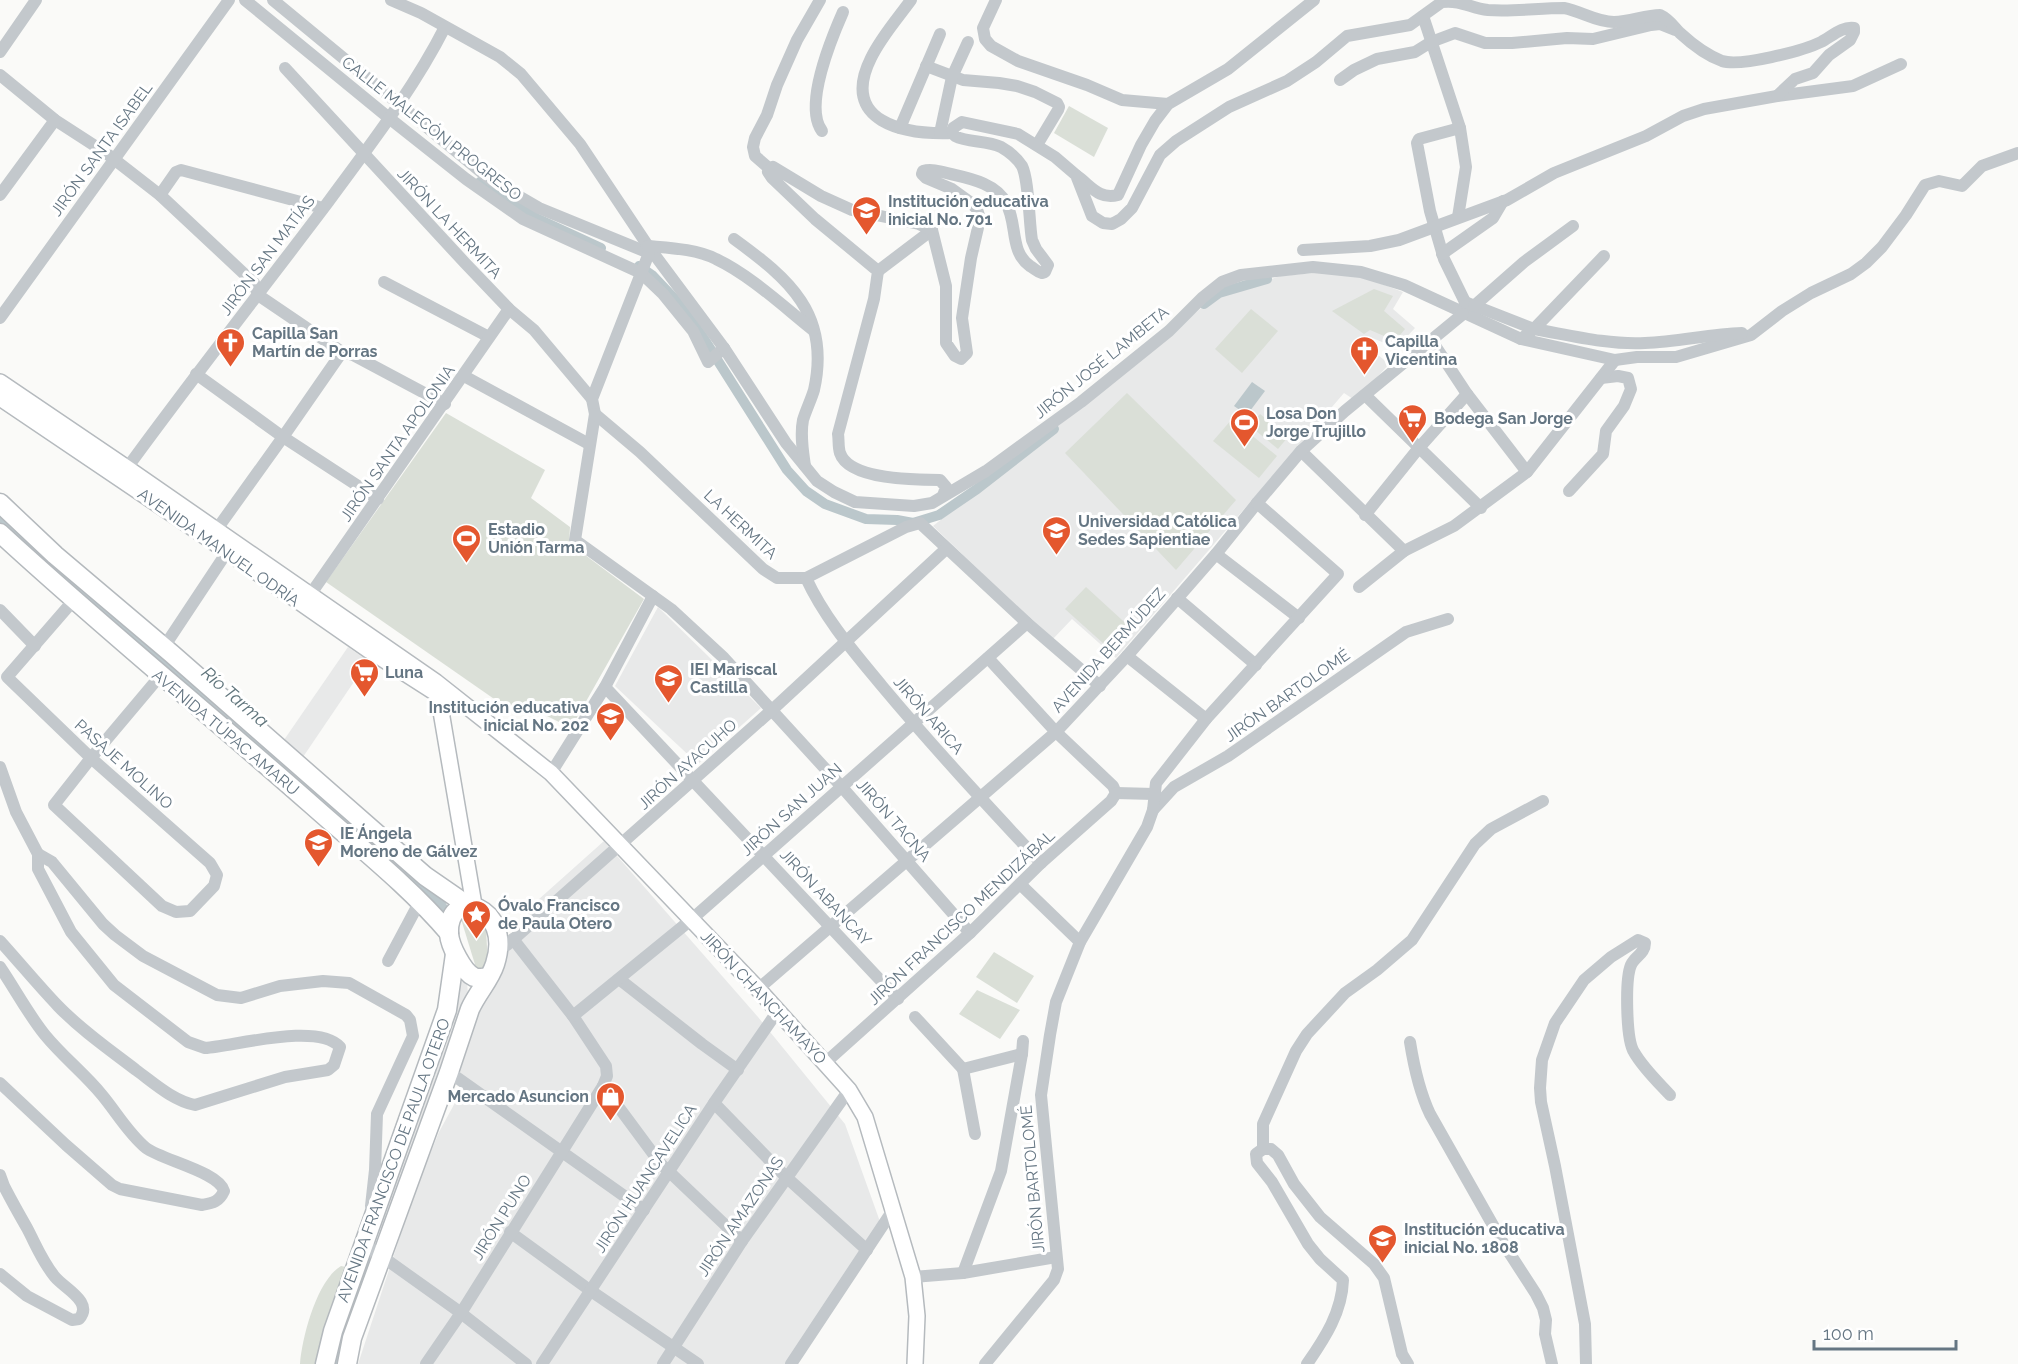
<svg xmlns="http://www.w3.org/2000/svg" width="2018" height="1364" font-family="Raleway,sans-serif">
<rect width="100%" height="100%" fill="#fafaf8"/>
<g fill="#e8e9e9">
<path d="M1327 272 1363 277 1403 292 1393 309 1415 328 1401 343 1397 342 1394 347 1370 337 1360 349 1368 354 1372 350 1389 364 1356 401 1344 393 1116 658 1072 619 1052 640 933 526 1123 374 1212 299 1280 276Z"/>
<path d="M658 607 761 708 698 764 615 686Z"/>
<path d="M348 647 368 661 303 757 284 740Z"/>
<path d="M604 841 758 1017 845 1124 883 1230 792 1364H358L415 1191 439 1132 462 1090 457 1072 385 1229 376 1224 457 983 467 981 468 996 488 971 529 908Z"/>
</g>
<g fill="#dadfd7">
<path d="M1069 106 1108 128 1094 157 1054 133Z"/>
<path d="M1374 289 1393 296 1384 311 1405 329 1400 335 1394 334 1391 339 1370 330 1364 334 1332 311Z"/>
<path d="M1251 309 1278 331 1242 373 1215 349Z"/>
<path d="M1127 393 1236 500 1176 570 1065 453Z"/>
<path d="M446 413 545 470 531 498 570 527 569 543 644 599 571 728 537 711 533 716 517 705 510 710 326 582Z"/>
<path d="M1260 414 1288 437 1278 449 1250 426Z"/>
<path d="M1232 419 1277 456 1259 478 1213 441Z"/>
<path d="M1086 587 1134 631 1114 653 1065 609Z"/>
<path d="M468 911 483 920 486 928 488 967 477 971 461 919Z"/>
<path d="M994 952 1034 976 1017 1003 976 977Z"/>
<path d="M977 990 1020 1010 1000 1039 959 1014Z"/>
<path d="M341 1266 346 1267V1273L328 1319 316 1364H300C302 1337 317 1280 341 1266Z"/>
</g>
<path fill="#bbc7cb" d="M1252 382 1265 391 1247 415 1234 406Z"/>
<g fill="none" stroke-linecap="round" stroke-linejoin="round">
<g stroke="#bbc7cb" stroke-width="10">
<path d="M480 182 536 218 601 248"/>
<path d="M639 266 652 275 687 312 787 470 806 491 825 504 866 519 897 520 913 523 939 515 977 489 1054 429"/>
<path d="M1204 304 1219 293 1267 279"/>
</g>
<g stroke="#bbc7cb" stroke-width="16">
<path d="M0 518 50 564 407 873 433 897 440 909"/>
<path d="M334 1364 367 1265"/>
</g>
<defs>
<g id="major">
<path d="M0 382 127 468 436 682 551 773 758 989 849 1090 865 1117 913 1277 917 1316 915 1364"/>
<path d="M0 398 209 539 370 651 445 699"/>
<path d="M437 688 474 905"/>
</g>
<g id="highway">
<path d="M0 503 55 555 172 654 425 876 467 905"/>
<path d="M0 533C102 627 209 714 313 806 359 847 409 886 449 933"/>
<path d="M325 1364 333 1331 447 1010 455 954"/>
<path d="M347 1364 352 1338 449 1072 470 1009C477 993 490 980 495 964 514 906 447 884 449 934 450 946 463 972 474 977 479 979 484 978 488 977"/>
</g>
</defs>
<use href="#major" stroke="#b5babe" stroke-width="18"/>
<use href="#highway" stroke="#b4b9bd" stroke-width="21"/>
<g stroke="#c3c8cc" stroke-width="12">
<path d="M245 0 389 118 466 179 523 219 641 273 663 294 693 331 708 362 724 348"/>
<path d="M273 0 491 180 539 208 649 253"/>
<path d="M391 0 421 13 500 57 521 74 580 144 648 246 724 348 786 443 817 481 834 492 855 502 914 506 932 503 986 471 1081 402 1169 331 1202 298 1222 282 1241 275 1313 267 1361 272 1404 285 1521 339 1615 360 1637 357H1676L1751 335 1782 311 1811 293 1851 274 1866 263 1882 247 1906 215 1925 185 1939 181 1962 186 1982 166 2018 153"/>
<path d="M911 0C898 18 881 37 871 58 839 122 904 135 953 133"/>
<path d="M996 0 983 28 985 39 991 46 1018 61 1087 85 1122 100 1168 104"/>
<path d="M1423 16 1460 128 1466 167 1458 217"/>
<path d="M0 52 36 0"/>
<path d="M926 66 963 80 999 83 1017 86 1035 92 1057 103 1059 107 1058 110 1037 145"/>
<path d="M285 68 465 263 509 309 534 330 592 399"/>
<path d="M0 75 55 120 106 153 160 195 254 283 258 295 342 352 353 355 445 404"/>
<path d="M1340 80 1354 70 1377 59 1415 52 1431 42 1455 33 1485 43H1512L1567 38 1593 39 1651 25 1660 24 1675 30"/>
<path d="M900 128 940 34"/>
<path d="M1460 128 1419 139 1417 143 1430 211 1444 259 1465 302 1463 314"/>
<path d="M822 131C803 106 832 37 843 12"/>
<path d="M940 133 952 77 968 42"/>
<path d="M770 169 755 156 753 147 755 138 767 115 777 85 797 40 820 0"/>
<path d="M1077 176C1091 186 1099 200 1118 195L1141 145 1155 121 1168 104 1228 69 1314 0"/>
<path d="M0 195 55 120"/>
<path d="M160 195 176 172 181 170 323 208"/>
<path d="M734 239C789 279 831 314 814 390 811 400 806 410 803 420 800 435 803 452 805 466"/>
<path d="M648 246 649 253 592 399 595 414 575 540 671 609 724 658 841 786 970 933"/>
<path d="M648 246C670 248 696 249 716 259 750 275 784 307 813 330"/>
<path d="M1303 250 1370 246 1399 240 1507 200 1554 173 1646 136 1683 116 1704 109 1777 96 1853 86 1901 64"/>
<path d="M1442 254 1493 218 1503 201"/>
<path d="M878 271 932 230"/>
<path d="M384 282 489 337"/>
<path d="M1465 302 1534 329 1604 256"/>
<path d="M1474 306 1524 262 1573 226"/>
<path d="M0 318 229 0"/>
<path d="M1521 339 1534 329C1569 335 1608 345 1645 343 1678 342 1709 334 1742 333"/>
<path d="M1432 341 1467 394 1527 472"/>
<path d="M196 374 283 437 378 499"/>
<path d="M464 376 589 444"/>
<path d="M1365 395 1481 508"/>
<path d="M595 414 640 452 763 569 777 578H806L906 527 920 523 1027 623 1100 686"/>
<path d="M1301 451 1404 551"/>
<path d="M127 468C191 380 258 295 323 209 366 150 412 92 445 27"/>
<path d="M1569 491 1603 454 1606 431 1624 406 1631 389 1628 378 1618 376 1601 378"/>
<path d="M943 496 946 487 940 480C917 480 849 480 840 453 838 447 839 440 838 434L874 299 878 271 815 219 772 178 768 172 773 167 821 196 852 210 919 224 932 230 946 286V343L955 356 961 359 967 353 962 318 971 258 980 219 977 209 970 202 952 189 926 178 922 174 923 171C933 168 945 173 955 175 973 179 997 185 1006 203 1018 224 1009 251 1030 266 1035 269 1037 272 1042 273L1045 272 1048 265 1036 249 1032 240C1029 223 1029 180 1022 166 1017 158 1008 151 1001 147 986 140 968 143 955 136L953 133V128L962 122 1018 134 1055 157 1076 175 1092 216 1103 223 1112 224 1121 219 1132 208 1160 155 1176 141 1229 107 1287 81 1316 62 1347 36 1410 25 1442 2C1462 0 1470 8 1488 10 1513 12 1539 8 1564 8 1581 11 1596 22 1614 22 1630 22 1645 15 1660 15 1669 19 1674 27 1680 33 1693 45 1706 55 1722 61 1740 67 1803 51 1821 42 1831 37 1842 26 1854 28V32L1850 40 1829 55 1813 73 1795 79 1777 96"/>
<path d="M1365 515 1418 449 1467 394"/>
<path d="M212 536 283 437 342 352"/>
<path d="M1216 554 1299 618"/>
<path d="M806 578C825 619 854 652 882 686 933 747 987 805 1041 863"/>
<path d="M1359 587 1404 551 1454 526 1527 472 1615 360"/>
<path d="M310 595 509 309"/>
<path d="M1177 598 1256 665"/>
<path d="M73 601 7 677 91 758 210 863 217 875 214 886 190 911 176 912 162 906 54 805 91 758 160 676"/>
<path d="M0 610 35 646"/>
<path d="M164 647 231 546"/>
<path d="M1127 656 1206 719"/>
<path d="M988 658 1056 732 1113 786 1116 793"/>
<path d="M605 687 898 999"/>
<path d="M0 767 16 812 38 854V869L71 932 114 985 188 1042 205 1048C235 1046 318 1022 340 1047L334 1065 328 1070 285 1077 195 1105C172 1100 154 1083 136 1070 110 1050 81 1030 58 1006 38 985 19 962 0 941"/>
<path d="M551 773 605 687 653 596"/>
<path d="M1116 793 1154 794"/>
<path d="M1153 810 1174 787 1228 756 1406 632 1448 619"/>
<path d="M38 854 52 862 103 924 115 935 143 956 217 995 241 998 280 986 323 981 349 983 406 1015 410 1020 413 1036 377 1114 375 1170 371 1206"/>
<path d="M1020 884 1080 942"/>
<path d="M513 939 573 1016 606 1066 607 1076 603 1086 660 1163 742 1241"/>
<path d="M498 946 507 945 772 710 946 549"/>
<path d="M388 961 420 901"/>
<path d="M0 967C15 989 28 1014 45 1035 63 1057 85 1074 102 1095 117 1113 128 1133 146 1148 162 1160 219 1172 224 1191 219 1202 213 1203 202 1205L120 1189 112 1185 66 1145 0 1083"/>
<path d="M619 979 702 1044 738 1070"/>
<path d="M758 989 1056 732 1127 656 1216 554 1257 503 1301 451 1345 411 1463 314"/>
<path d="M573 1016 692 919 1027 623"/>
<path d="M915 1017 963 1069"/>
<path d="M1410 1042C1414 1067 1419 1091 1430 1114L1503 1243 1536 1294 1543 1308 1546 1320 1545 1334 1552 1364"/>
<path d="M825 1063 970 933 1041 863 1111 801 1116 793"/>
<path d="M963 1069 975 1134"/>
<path d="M963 1069 1022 1054"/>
<path d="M449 1072 644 1210"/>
<path d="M714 1103 786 1177 867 1250"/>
<path d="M1263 1149V1124L1296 1051 1307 1034 1345 993 1377 970 1412 940 1475 844 1491 829 1543 801"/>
<path d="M0 1175 4 1186C11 1200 19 1214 27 1228 36 1245 42 1261 55 1277 65 1289 94 1302 79 1319L72 1320 27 1296 0 1274"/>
<path d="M510 1232 591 1291 698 1364"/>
<path d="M363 1243 457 1310 526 1364"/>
<path d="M963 1273 1001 1171 1022 1054 1023 1041"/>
<path d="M913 1277 963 1273 1056 1257"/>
<path d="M426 1364 461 1313 603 1086"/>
<path d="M542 1364 714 1103 777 1012"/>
<path d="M663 1364 742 1241 849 1090"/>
<path d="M791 1364 893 1210"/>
<path d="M985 1364 1054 1280 1058 1269 1041 1095 1050 1035 1056 1002 1080 942 1147 827 1153 810 1156 783 1206 719 1338 574 1257 503"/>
<path d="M1307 1364C1325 1338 1342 1312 1343 1280L1320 1259 1308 1244 1272 1182 1257 1163 1256 1154 1263 1149H1271L1278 1155 1294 1184 1320 1217 1374 1264 1384 1278 1402 1354 1408 1364"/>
<path d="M1586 1364 1585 1324 1555 1166 1541 1102 1540 1088 1542 1060 1555 1023 1584 980 1611 957 1638 940 1645 943C1645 954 1635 956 1631 965 1625 979 1626 1040 1634 1052 1643 1068 1658 1082 1670 1095"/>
</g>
<use href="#major" stroke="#fff" stroke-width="15"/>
<use href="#highway" stroke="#fff" stroke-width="18"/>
</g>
<defs>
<symbol id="school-pin" viewBox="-11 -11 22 30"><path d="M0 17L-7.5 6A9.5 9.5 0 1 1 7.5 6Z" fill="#e4572e" stroke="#fff"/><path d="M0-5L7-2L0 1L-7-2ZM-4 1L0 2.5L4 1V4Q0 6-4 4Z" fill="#fff"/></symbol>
<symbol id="church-pin" viewBox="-11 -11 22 30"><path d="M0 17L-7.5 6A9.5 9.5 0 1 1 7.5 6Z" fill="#e4572e" stroke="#fff"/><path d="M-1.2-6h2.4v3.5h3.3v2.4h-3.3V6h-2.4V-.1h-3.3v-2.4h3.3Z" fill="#fff"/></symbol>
<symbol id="supermarket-pin" viewBox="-11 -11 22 30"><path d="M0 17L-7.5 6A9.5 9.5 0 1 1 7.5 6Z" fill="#e4572e" stroke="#fff"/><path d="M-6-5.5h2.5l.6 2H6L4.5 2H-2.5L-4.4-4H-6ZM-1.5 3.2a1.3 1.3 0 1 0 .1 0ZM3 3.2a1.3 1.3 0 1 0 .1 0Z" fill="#fff"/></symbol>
<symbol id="stadium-pin" viewBox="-11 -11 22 30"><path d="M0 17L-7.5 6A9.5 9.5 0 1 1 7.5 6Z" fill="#e4572e" stroke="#fff"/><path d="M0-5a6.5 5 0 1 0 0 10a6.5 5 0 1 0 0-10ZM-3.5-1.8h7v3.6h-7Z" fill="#fff"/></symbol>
<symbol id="university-pin" viewBox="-11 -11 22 30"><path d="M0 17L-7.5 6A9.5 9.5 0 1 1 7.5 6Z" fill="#e4572e" stroke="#fff"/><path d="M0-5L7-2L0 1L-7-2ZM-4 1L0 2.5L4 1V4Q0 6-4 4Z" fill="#fff"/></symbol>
<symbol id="sight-pin" viewBox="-11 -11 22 30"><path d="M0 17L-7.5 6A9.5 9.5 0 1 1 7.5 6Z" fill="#e4572e" stroke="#fff"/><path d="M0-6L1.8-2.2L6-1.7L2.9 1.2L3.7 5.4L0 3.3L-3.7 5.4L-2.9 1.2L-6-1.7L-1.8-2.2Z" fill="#fff"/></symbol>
<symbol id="shop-pin" viewBox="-11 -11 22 30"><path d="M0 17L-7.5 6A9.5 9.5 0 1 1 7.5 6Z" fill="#e4572e" stroke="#fff"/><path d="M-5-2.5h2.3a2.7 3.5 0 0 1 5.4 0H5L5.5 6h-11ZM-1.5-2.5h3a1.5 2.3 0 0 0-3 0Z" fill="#fff"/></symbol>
</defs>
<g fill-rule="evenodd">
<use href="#school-pin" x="850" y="194" width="33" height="45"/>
<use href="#church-pin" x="214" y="326" width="33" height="45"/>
<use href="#church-pin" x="1348" y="334" width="33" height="45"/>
<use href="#supermarket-pin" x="1396" y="402" width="33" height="45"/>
<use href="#stadium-pin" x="1228" y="406" width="33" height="45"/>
<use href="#university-pin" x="1040" y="514" width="33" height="45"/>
<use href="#stadium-pin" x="450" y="522" width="33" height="45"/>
<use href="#supermarket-pin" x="348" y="656" width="33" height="45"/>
<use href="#school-pin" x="652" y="662" width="33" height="45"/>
<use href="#school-pin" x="594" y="700" width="33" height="45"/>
<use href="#school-pin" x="302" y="826" width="33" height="45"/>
<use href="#sight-pin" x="460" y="898" width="33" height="45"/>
<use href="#shop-pin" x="594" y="1080" width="33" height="45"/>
<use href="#school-pin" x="1366" y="1222" width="33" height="45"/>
</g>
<g text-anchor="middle" stroke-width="6" stroke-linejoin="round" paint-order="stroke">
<g font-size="16" fill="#657683" stroke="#fff">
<text transform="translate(432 128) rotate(38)" y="6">CALLE MALECÓN PROGRESO</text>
<text transform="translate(101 149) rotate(-54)" y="6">JIRÓN SANTA ISABEL</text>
<text transform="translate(450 223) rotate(47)" y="6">JIRÓN LA HERMITA</text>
<text transform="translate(267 255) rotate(-53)" y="6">JIRÓN SAN MATÍAS</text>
<text transform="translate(1101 362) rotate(-39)" y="6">JIRÓN JOSÉ LAMBETA</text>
<text transform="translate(397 443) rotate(-55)" y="6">JIRÓN SANTA APOLONIA</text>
<text transform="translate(741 524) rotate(43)" y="6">LA HERMITA</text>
<text transform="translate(219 547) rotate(35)" y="6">AVENIDA MANUEL ODRÍA</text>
<text transform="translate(1108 650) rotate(-48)" y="6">AVENIDA BERMÚDEZ</text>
<text transform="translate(1287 695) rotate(-35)" y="6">JIRÓN BARTOLOMÉ</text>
<text transform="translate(929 715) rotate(49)" y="6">JIRÓN ARICA</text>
<text transform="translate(226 732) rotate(40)" y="6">AVENIDA TÚPAC AMARU</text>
<text transform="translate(124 764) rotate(42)" y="6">PASAJE MOLINO</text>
<text transform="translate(687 764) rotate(-42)" y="6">JIRÓN AYACUHO</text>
<text transform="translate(791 809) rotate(-42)" y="6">JIRÓN SAN JUAN</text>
<text transform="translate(894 820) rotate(49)" y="6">JIRÓN TACNA</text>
<text transform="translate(826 897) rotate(47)" y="6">JIRÓN ABANCAY</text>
<text transform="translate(961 917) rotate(-43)" y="6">JIRÓN FRANCISCO MENDIZÁBAL</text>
<text transform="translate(764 997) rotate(47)" y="6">JIRÓN CHANCHAMAYO</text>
<text transform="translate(393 1160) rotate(-70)" y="6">AVENIDA FRANCISCO DE PAULA OTERO</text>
<text transform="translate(645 1178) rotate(-57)" y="6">JIRÓN HUANCAVELICA</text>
<text transform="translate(1032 1179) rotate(-95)" y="6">JIRÓN BARTOLOMÉ</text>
<text transform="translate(740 1216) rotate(-56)" y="6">JIRÓN AMAZONAS</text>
<text transform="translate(501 1217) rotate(-58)" y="6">JIRÓN PUNO</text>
</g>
<g font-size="16" font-weight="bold" fill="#657683" stroke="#fff" text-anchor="start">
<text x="888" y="207">Institución educativa<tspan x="888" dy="18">inicial No. 701</tspan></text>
<text x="252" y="339">Capilla San<tspan x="252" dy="18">Martín de Porras</tspan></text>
<text x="1385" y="347">Capilla<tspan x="1385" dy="18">Vicentina</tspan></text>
<text x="1266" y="419">Losa Don<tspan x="1266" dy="18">Jorge Trujillo</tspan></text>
<text x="1434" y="424">Bodega San Jorge</text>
<text x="1078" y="527">Universidad Católica<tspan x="1078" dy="18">Sedes Sapientiae</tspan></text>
<text x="488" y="535">Estadio<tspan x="488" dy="18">Unión Tarma</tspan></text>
<text x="690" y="675">IEI Mariscal<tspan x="690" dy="18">Castilla</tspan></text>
<text x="385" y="678">Luna</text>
<text x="589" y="713" text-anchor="end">Institución educativa<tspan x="589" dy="18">inicial No. 202</tspan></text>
<text x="340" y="839">IE Ángela<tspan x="340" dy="18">Moreno de Gálvez</tspan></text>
<text x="498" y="911">Óvalo Francisco<tspan x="498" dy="18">de Paula Otero</tspan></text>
<text x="589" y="1102" text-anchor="end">Mercado Asuncion</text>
<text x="1404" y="1235">Institución educativa<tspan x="1404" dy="18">inicial No. 1808</tspan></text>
</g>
<g font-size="18" font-style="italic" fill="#60757c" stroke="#fff">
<text transform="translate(235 697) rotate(41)" y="6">Río Tarma</text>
</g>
</g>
<path d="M1814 1340v9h142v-9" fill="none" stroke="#657683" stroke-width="3"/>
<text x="1823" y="1340" font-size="18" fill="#657683" stroke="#ffffff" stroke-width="4.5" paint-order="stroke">100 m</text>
</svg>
